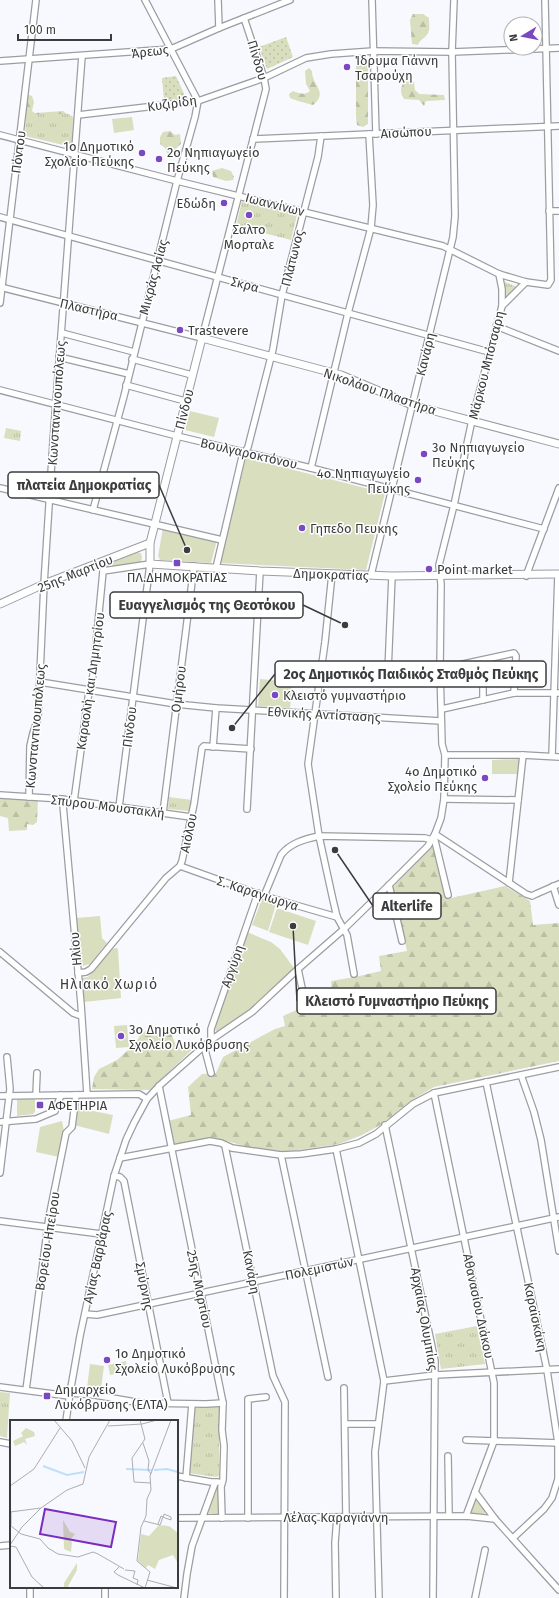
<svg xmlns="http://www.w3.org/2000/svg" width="559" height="1598" font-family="'Fira Sans',sans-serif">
<defs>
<pattern id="grass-dots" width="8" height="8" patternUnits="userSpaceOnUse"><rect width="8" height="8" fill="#d8debe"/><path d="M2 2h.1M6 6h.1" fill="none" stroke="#babfa4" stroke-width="1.8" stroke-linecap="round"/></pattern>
<pattern id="forest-firs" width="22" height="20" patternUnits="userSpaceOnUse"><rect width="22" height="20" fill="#d8debe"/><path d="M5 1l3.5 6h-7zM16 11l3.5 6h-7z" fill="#babfa4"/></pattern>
<pattern id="park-tufts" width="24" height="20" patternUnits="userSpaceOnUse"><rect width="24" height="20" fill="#d8debe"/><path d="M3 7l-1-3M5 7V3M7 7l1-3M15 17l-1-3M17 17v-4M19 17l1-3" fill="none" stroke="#babfa4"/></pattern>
</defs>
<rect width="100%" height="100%" fill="#f8f9fe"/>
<g fill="url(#grass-dots)">
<path d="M286 37 293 57 267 69 259 47Z"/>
<path d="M176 76 186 98 164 101 162 78Z"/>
</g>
<g fill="url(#forest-firs)">
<path d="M413 14H423L429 18C429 25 431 32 425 37 422 40 420 40 418 45L412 44 410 20Z"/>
<path d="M360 58 365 59 368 65V124L363 127 357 125 356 117V61Z"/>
<path d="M309 68 312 71C312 86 329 92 313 105L298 101 290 98 289 94 293 91C299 93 305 96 310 91L306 84 305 71Z"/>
<path d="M410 80 414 82 415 90 419 94 444 95 445 100 426 101 424 106 419 100 404 99C400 93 400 88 404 82Z"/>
<path d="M29 95 32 96 34 102 32 111 35 113 63 111 67 114V117L33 123 26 121V97Z"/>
<path d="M170 131 175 135 180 134 181 144C176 147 176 151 171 155L167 153 165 148 160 144V137L163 132Z"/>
<path d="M222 168 231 171 234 177 233 180 226 181 213 177 212 171Z"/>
<path d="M0 798 38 800 37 822 33 825 27 824V830L9 831 8 818 0 816Z"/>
<path d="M434 844 447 899 505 886 530 901 533 925 559 923V1061L434 1087 412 1100 382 1124 362 1135 339 1144 285 1152 251 1148 227 1141 211 1138 172 1146 168 1121 191 1115 188 1087 202 1074 216 1073 223 1057 275 1029 285 1026 283 1016 332 994 331 981 355 977 381 971 379 956 407 951 393 887Z"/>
<path d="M172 1028V1036L176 1045 199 1043 150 1090 92 1089 94 1077 99 1069 117 1060 136 1043 141 1033 149 1030Z"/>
</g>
<g fill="url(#park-tufts)">
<path d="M32 114H69L73 117 72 147 25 136 26 118Z"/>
<path d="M242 201 297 215 291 240 236 226Z"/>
<path d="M505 282 517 287 506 297 505 295Z"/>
<path d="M6 428 21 431 20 441 4 438Z"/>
<path d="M169 797 192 800 189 811 168 809Z"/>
<path d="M477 1326 485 1364 441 1369 435 1334Z"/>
<path d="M0 1392 10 1393 9 1407H0Z"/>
<path d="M221 1406 219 1427V1476L216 1477 188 1473 194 1408Z"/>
<path d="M219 1483V1514L208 1513Z"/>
<path d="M475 1500 486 1511 484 1514 471 1513Z"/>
</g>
<g fill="#d8debe">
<path d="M132 117 134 130 114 133 112 119Z"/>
<path d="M190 411 219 418 214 437 185 430Z"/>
<path d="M246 458 385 493 366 570 219 563Z"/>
<path d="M163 528 217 540 211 563 160 560 158 556Z"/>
<path d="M134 552 141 553 142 558 141 562 137 564 111 567 108 565V563Z"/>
<path d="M260 679 293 682 290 708 258 706Z"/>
<path d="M519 759 517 774H492V760Z"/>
<path d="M262 899 276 904 268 931 252 925Z"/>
<path d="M277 908 316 921 308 945 269 932Z"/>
<path d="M100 916 102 938 107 943 90 964 83 966 80 962 76 918Z"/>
<path d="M247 932 271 942 280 949 294 968 251 1010 220 1032H217L214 1028Z"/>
<path d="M116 948 118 949 121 998 84 1002 81 978 88 977 112 949Z"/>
<path d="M127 1025 129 1047 116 1048 114 1026Z"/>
<path d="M17 1097H35V1112L33 1114 17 1116Z"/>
<path d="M78 1108 113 1115 109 1134 74 1125Z"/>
<path d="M62 1121 64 1131 59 1157 36 1152 40 1127Z"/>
<path d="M126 1361 128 1371 110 1375 108 1365Z"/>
<path d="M90 1364 104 1366 101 1389 87 1388Z"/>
<path d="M0 1407H9L7 1438 0 1436Z"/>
</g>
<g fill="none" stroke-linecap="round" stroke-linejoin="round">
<defs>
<g id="minor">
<path d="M218 0 219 28"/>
<path d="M372 0 376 134"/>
<path d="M0 61 171 49 219 28 290 0"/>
<path d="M78 115 198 101 264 78 306 58 331 54 373 51 452 52 559 48"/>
<path d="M0 135 177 181 443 246 499 274 526 282 548 285 551 280 545 0"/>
<path d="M253 139 559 126"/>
<path d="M549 211H559"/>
<path d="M0 217 489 352"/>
<path d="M0 287 202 338 266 89 264 78 244 18"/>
<path d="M0 303 36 0"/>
<path d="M502 306 526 282"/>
<path d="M496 326 559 351"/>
<path d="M62 333 134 352"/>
<path d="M59 357 129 374"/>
<path d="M132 359 192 375"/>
<path d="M126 385 185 401"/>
<path d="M0 390 177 436 311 468 544 529"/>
<path d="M311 468 348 313 371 228 373 205 369 134"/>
<path d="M0 488 222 540"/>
<path d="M93 510 124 396 177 181 195 117 198 101 145 0"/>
<path d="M216 568 242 457 248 447 273 349 282 295 318 157 321 136"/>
<path d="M103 571 150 564 119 807"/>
<path d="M332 574 325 642 308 764 319 836 333 900 337 917 347 935 354 974"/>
<path d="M371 575 453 237 455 216 452 52 454 0"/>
<path d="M526 576 559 488"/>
<path d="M440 669 514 653 516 656 514 693"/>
<path d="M388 671 392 576"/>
<path d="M40 682 176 704 216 708 441 721"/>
<path d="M483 700V660"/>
<path d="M442 709 514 693H559"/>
<path d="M213 747 216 708"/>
<path d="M445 755H523L559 757"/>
<path d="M552 756 558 574"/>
<path d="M0 795 62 799 191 817"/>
<path d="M29 797 30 746 33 733 38 718 44 584 53 442 82 56"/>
<path d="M444 799 518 800"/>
<path d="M74 801 88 698 93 675 104 561"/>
<path d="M63 805 81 1004 87 1094"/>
<path d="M247 809 260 571"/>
<path d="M163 813 194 566"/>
<path d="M435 834 526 894 532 896 536 894 559 884"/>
<path d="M434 837 448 895"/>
<path d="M180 866 264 896 337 917"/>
<path d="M509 883 523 755"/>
<path d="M389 885 402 941"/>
<path d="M553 886 559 905"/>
<path d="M264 896 281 855C290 843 305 839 319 836L425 838 432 840"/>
<path d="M0 952 73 1013 81 1016"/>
<path d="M298 969 305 1002"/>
<path d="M78 973 86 972 91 969 166 878 180 866 182 861 194 804 202 748 204 746 251 749"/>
<path d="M211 1040V1029L258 893"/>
<path d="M204 1046 211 1073"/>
<path d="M521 1075 534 1112 541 1140 559 1251"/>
<path d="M486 1082 547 1370 558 1443V1479L552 1498 544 1509 513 1538"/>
<path d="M159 1086 223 1403 222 1430 224 1446 223 1480 221 1487 222 1518"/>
<path d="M434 1093 494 1383V1441L466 1516"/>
<path d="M36 1095 37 1073"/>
<path d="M0 1096 139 1094 147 1099"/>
<path d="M0 1122 36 1119 55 1111 61 1095"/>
<path d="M385 1125 435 1361 433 1598"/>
<path d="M225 1146 273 1376 285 1402 284 1598"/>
<path d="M336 1149 384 1381 375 1452 379 1598"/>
<path d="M281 1155 328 1377"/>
<path d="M120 1158 210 1141 221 1143 232 1148 281 1155 301 1154 336 1149 359 1143 376 1134 413 1104 434 1093 559 1067"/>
<path d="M0 1173 10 1089 7 1057"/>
<path d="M114 1176 120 1177 124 1181 168 1403"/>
<path d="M0 1221 101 1234"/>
<path d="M85 1314 97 1315 559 1217"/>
<path d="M384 1381 435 1375 559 1369"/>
<path d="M0 1387 69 1396"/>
<path d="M344 1388 346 1517"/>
<path d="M26 1390 49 1217 66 1133 72 1127 76 1095"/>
<path d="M70 1393 95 1395 141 1403 206 1404 223 1403"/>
<path d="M66 1421 70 1393 80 1336 114 1176 126 1140 134 1123 147 1099 159 1086 211 1040 252 1012 298 969 344 929 389 885 428 846 435 834 441 818 444 799 445 755 442 744 440 669 441 584 439 565 454 505 472 420 502 306V289L499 274"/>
<path d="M346 1424H378"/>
<path d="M466 1440 559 1443"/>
<path d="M0 1442 11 1444"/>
<path d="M448 1456 449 1516"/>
<path d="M177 1476 211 1482H218"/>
<path d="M186 1478 192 1404"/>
<path d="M475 1492 495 1519 559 1590"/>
<path d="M177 1518 466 1516 495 1519"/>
<path d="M248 1518V1399L266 1397"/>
<path d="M0 1546 11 1545"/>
<path d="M30 1587V1598"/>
<path d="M105 1587V1598"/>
<path d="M184 1598 187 1574 192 1546 215 1483"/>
<path d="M336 1598 335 1543 337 1517"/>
<path d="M475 1598 485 1550"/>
</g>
<g id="tertiary">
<path d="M559 444 412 405 341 375 202 338 150 543V564L260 571 392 576 559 574"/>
<path d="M0 604 44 584 150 543"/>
</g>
</defs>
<use href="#minor" stroke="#9b9da3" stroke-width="8"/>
<use href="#tertiary" stroke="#9b9da3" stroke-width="9"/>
<use href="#minor" stroke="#fff" stroke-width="5.5"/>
<use href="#tertiary" stroke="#fff" stroke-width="7"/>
</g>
<g fill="#7849c2" stroke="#fff" stroke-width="1.5">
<circle cx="347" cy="67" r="4"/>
<circle cx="142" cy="153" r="4"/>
<circle cx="159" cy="159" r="4"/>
<circle cx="224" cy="203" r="4"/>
<circle cx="249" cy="215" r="4"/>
<circle cx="180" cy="330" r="4"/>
<circle cx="424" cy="454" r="4"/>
<circle cx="418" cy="480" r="4"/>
<circle cx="302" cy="528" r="4"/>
<rect x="173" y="559" width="8" height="8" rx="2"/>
<circle cx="429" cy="569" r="4"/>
<circle cx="275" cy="695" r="4"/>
<circle cx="485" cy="778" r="4"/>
<circle cx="121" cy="1036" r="4"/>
<rect x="36" y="1101" width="8" height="8" rx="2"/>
<circle cx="107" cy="1360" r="4"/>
<rect x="43" y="1392" width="8" height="8" rx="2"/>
</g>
<g text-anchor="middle" stroke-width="3" stroke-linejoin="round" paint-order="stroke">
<g font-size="13" fill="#3b3c3e" stroke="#fff">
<text transform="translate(150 51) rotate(-7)" y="5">Άρεως</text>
<text transform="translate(258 60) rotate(73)" y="5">Πίνδου</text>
<text transform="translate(172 103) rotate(-8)" y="5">Κυζιρίδη</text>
<text transform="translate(406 132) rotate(-3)" y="5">Αισώπου</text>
<text transform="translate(18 152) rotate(-83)" y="5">Πόντου</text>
<text transform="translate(275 204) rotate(14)" y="5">Ιωαννίνων</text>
<text transform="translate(292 258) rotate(-76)" y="5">Πλάτωνος</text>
<text transform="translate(153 277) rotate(-75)" y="5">Μικράς Ασίας</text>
<text transform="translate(245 284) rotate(15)" y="5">Σκρα</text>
<text transform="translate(89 309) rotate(13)" y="5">Πλαστήρα</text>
<text transform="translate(425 354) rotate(-76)" y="5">Κανάρη</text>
<text transform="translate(486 365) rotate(-76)" y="5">Μάρκου Μπότσαρη</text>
<text transform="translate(380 391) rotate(19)" y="5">Νικολάου Πλαστήρα</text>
<text transform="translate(56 403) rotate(-86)" y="5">Κωνσταντινουπόλεως</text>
<text transform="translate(184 409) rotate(-76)" y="5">Πίνδου</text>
<text transform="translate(249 453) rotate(13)" y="5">Βουλγαροκτόνου</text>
<text transform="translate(75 573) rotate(-22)" y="5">25ης Μαρτίου</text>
<text transform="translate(331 574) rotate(2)" y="5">Δημοκρατίας</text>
<text transform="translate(90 681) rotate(-82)" y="5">Καραολή και Δημητρίου</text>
<text transform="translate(178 689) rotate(-83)" y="5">Ομήρου</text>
<text transform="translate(324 714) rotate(3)" y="5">Εθνικής Αντίστασης</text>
<text transform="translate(35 726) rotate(-85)" y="5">Κωνσταντινουπόλεως</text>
<text transform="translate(129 727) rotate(-83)" y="5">Πίνδου</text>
<text transform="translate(108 806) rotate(7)" y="5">Σπύρου Μουστακλή</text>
<text transform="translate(188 833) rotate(-78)" y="5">Αιόλου</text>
<text transform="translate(258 893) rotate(18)" y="5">Σ. Καραγιωργα</text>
<text transform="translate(75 949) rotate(-95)" y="5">Ηλίου</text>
<text transform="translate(232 966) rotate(-71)" y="5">Αργύρη</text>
<text transform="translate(47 1241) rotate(-81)" y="5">Βορείου Ηπείρου</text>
<text transform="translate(97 1257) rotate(-78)" y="5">Αγίας Βαρβάρας</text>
<text transform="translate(319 1268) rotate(-12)" y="5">Πολεμιστών</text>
<text transform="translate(252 1272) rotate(79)" y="5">Κανάρη</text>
<text transform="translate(145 1286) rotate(79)" y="5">Σμύρνης</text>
<text transform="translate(200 1289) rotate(78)" y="5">25ης Μαρτίου</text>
<text transform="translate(479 1306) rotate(78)" y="5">Αθανασίου Διάκου</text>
<text transform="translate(536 1317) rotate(78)" y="5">Καραϊσκάκη</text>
<text transform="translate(425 1319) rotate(80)" y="5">Αρχαίας Ολυμπίας</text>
<text x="336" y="1522">Λέλας Καραγιάννη</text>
</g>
<g font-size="13" fill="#3b3c3e" stroke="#fff" text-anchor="start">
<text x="355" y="65">Ίδρυμα Γιάννη<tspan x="355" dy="15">Τσαρούχη</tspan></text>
<text x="134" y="151" text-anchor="end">1ο Δημοτικό<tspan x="134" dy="15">Σχολείο Πεύκης</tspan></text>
<text x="167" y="157">2ο Νηπιαγωγείο<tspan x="167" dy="15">Πεύκης</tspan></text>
<text x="216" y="208" text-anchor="end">Εδώδη</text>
<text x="249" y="234" text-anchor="middle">Σαλτο<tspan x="249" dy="15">Μορταλε</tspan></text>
<text x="188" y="335">Trastevere</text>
<text x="432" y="452">3ο Νηπιαγωγείο<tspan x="432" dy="15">Πεύκης</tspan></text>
<text x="410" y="478" text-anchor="end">4ο Νηπιαγωγείο<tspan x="410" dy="15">Πεύκης</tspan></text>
<text x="310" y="533">Γηπεδο Πευκης</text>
<text x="437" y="574">Point market</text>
<text x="177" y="582" text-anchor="middle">ΠΛ.ΔΗΜΟΚΡΑΤΙΑΣ</text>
<text x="283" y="700">Κλειστό γυμναστήριο</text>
<text x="477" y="776" text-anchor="end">4o Δημοτικό<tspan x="477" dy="15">Σχολείο Πεύκης</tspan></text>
<text x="129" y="1034">3ο Δημοτικό<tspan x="129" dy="15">Σχολείο Λυκόβρυσης</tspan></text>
<text x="48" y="1110">ΑΦΕΤΗΡΙΑ</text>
<text x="115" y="1358">1ο Δημοτικό<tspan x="115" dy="15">Σχολείο Λυκόβρυσης</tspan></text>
<text x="55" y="1394">Δημαρχείο<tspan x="55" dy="15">Λυκόβρυσης (ΕΛΤΑ)</tspan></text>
</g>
<g font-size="14" letter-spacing="1" fill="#3b3c3e" stroke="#fff">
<text x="109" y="989">Ηλιακό Χωριό</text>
</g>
</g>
<g transform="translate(10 1420)">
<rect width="168" height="168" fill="#f8f9fe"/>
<path d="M16 8 24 12 25 16 15 19 17 25 14 22 5 26 3 21 13 16 11 13ZM53 100 60 112 65 114 60 120 62 122 61 132 54 129Z" fill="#d8debe"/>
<path d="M149 105 159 106 168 113V143L163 135 149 140 145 149 138 145 136 148 128 141 131 114 139 116ZM67 143V150L57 168H54V163Z" fill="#d8debe"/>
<path fill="none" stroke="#bce0fb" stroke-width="2" d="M33 46 57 55 74 52M116 49 142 50M144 50 157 49 168 52"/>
<path fill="none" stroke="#acadb1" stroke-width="1" d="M44 0 62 21 75 48M130 0 135 19 122 38 124 62 141 63M98 6 132 4 147 0M133 23 139 41 138 50 141 54M0 66 24 49 50 8M0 92 31 88 57 70 73 64 79 37 100 0M134 101 150 105 152 100V99L154 95V94L161 97V100L155 98 151 96 148 104M0 105 11 114 30 119 38 128 48 134 68 137 83 132 88 134M1 105V92M0 125 12 107 31 88M0 126 6 127 22 157 34 168M88 134 114 149M109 147 104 152 108 155 135 168M115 150 125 151 123 158 128 160 127 165M137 160 167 168M135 168 140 152 127 141 131 107 136 96 137 79 141 70 140 56 161 0"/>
<path fill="#7b2cbf" fill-opacity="0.15" stroke="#7b2cbf" stroke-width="2" d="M35 89 106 102 101 127 30 114Z"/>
<rect width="168" height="168" fill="none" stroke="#3b3c3e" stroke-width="2"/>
</g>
<path fill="none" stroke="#3b3c3e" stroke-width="1.5" d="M187 550L159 485M345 625L303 605M232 728L275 674M335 850L373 906M293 926L297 1001"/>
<g fill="#3b3c3e" stroke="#fff" stroke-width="1.5">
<circle cx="187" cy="550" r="4"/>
<circle cx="345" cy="625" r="4"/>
<circle cx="232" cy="728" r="4"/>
<circle cx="335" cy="850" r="4"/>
<circle cx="293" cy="926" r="4"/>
</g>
<g fill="#fff" stroke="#3b3c3e" stroke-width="1.5">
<rect x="8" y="472" width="151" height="26" rx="4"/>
<rect x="110" y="592" width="193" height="26" rx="4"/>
<rect x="275" y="661" width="271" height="26" rx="4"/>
<rect x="373" y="893" width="68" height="26" rx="4"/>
<rect x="297" y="988" width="199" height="26" rx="4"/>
</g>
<g font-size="14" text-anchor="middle" font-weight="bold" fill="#3b3c3e">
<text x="84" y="490">πλατεία Δημοκρατίας</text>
<text x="207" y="610">Ευαγγελισμός της Θεοτόκου</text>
<text x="411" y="679">2ος Δημοτικός Παιδικός Σταθμός Πεύκης</text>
<text x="407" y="911">Alterlife</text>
<text x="397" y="1006">Κλειστό Γυμναστήριο Πεύκης</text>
</g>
<g transform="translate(523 36) rotate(260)"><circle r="19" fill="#ffffff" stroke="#b1b1b2"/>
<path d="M0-3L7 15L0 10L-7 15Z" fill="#7849c2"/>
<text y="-6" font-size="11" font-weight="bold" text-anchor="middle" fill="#3b3c3e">N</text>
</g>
<path d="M18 34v6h93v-6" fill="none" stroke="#3b3c3e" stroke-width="2"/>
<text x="24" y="34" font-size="12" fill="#3b3c3e" stroke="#ffffff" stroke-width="3" paint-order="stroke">100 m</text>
</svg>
